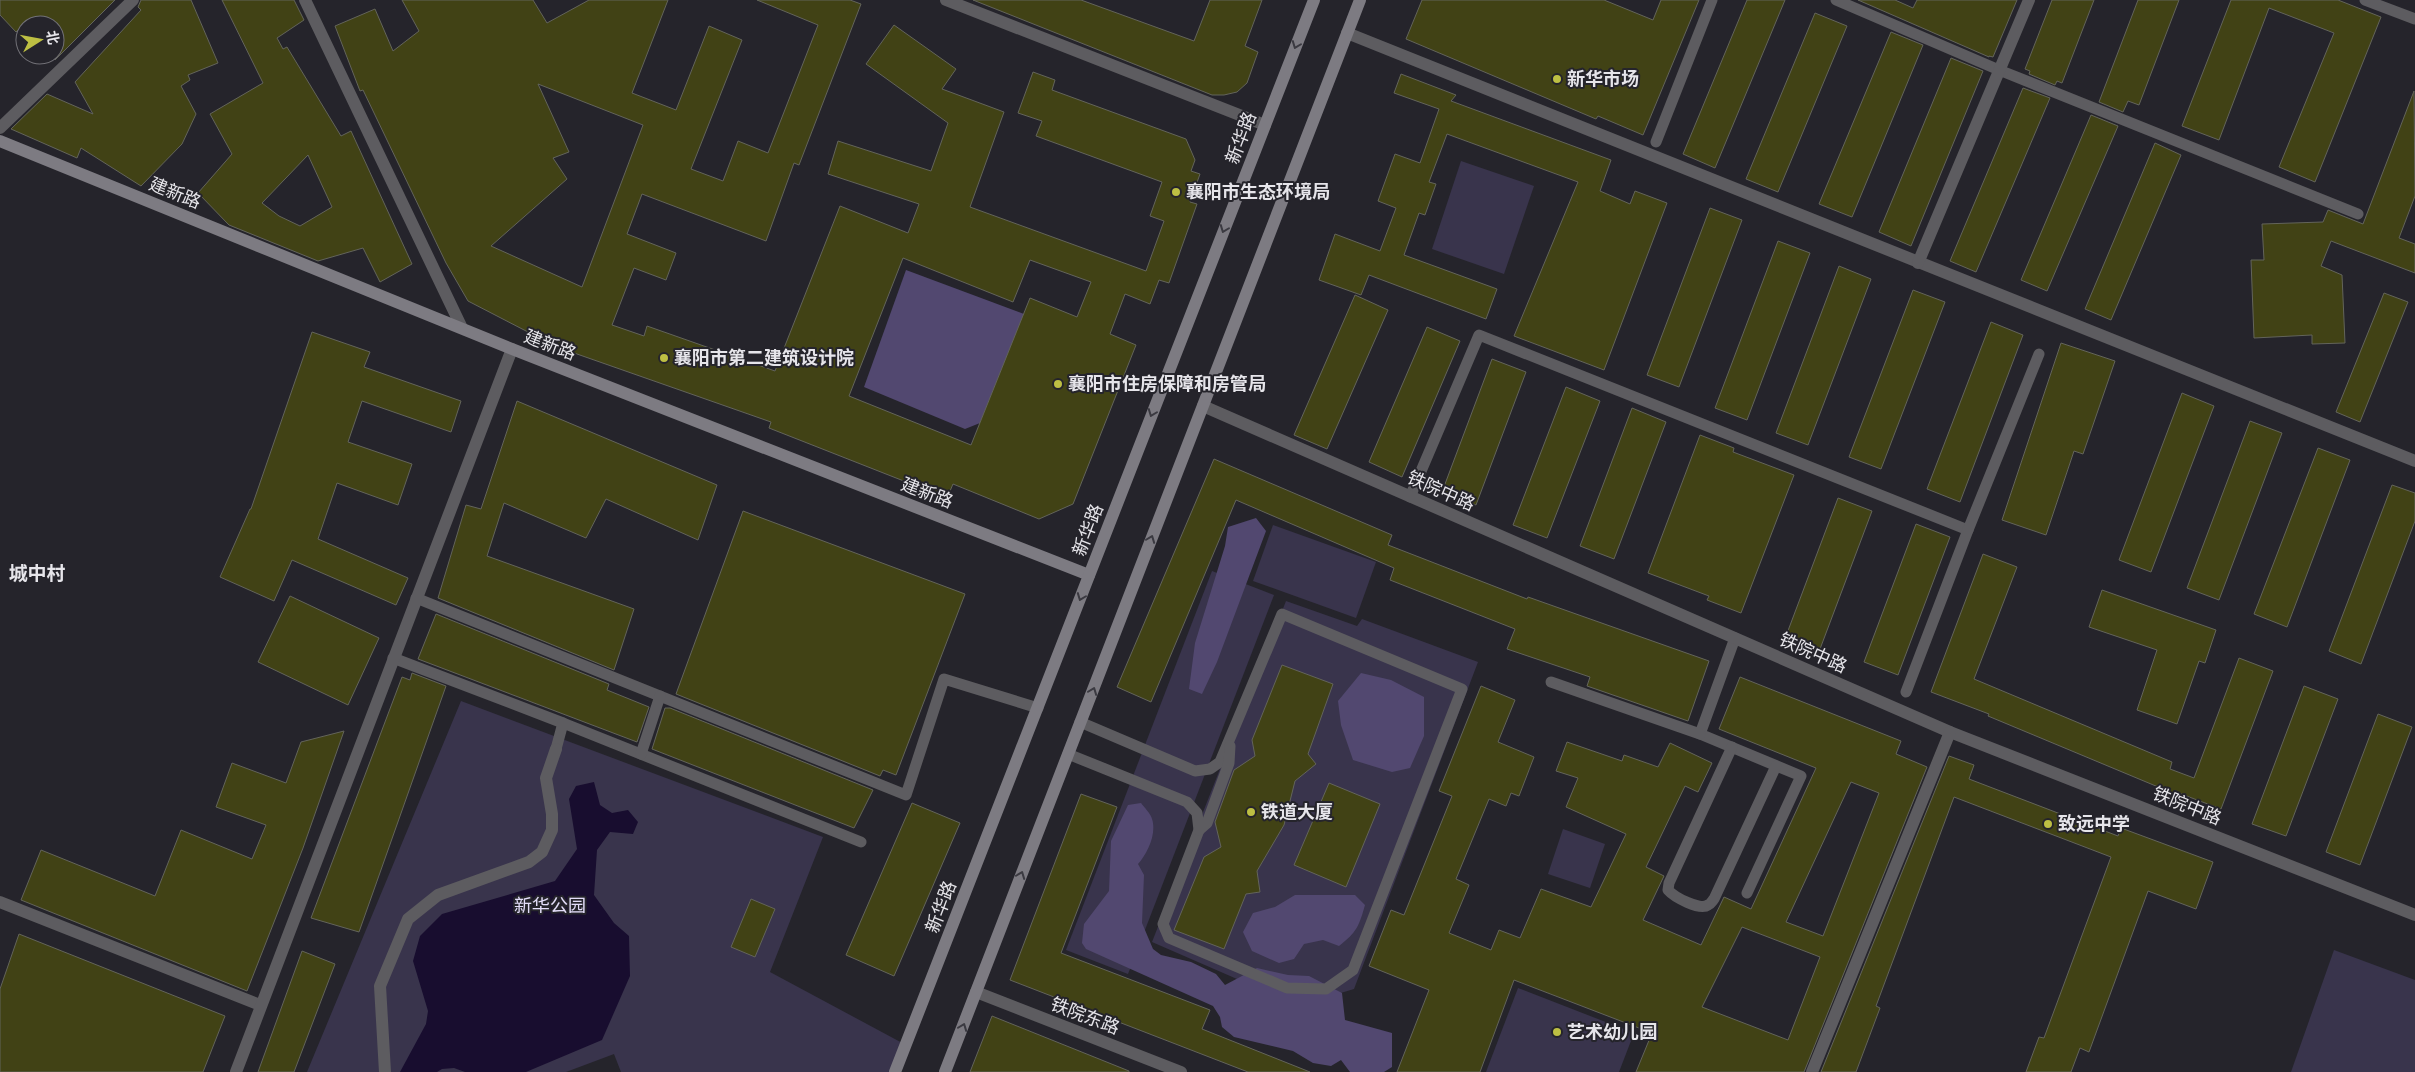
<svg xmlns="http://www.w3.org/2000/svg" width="2415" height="1072" font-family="'Golos Text','Noto Sans SC',sans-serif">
<rect width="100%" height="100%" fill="#25242b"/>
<g fill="#39344c">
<path d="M1461 161 1534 186 1504 274 1432 249Z"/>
<path d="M1273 525 1376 562 1356 618 1253 581Z"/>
<path d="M1212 571 1274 595 1128 974 1066 950Z"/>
<path d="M1286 601 1357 626 1362 619 1478 662 1354 989 1324 998 1283 999 1152 942Z"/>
<path d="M461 701 823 837 770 972 906 1045 895 1072H621L614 1054 566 1072H307Z"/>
<path d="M1563 829 1605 844 1590 888 1548 874Z"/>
<path d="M2334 950 2415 980V1072H2291Z"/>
<path d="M1518 988 1634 1033 1619 1072H1486Z"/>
</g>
<g fill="#524870">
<path d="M906 270 1024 314 980 423 965 429 864 387Z"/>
<path d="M1256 518 1266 531 1217 662 1202 694 1189 689 1195 643 1225 546 1228 527Z"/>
<path d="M1361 673 1391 680 1424 697V736L1410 768 1392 772 1353 760 1341 725 1338 701Z"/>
<path d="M1141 803C1144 807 1151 814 1152 819 1157 834 1147 854 1138 864L1144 875 1142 923 1153 949 1161 955 1191 962 1216 974 1225 985 1257 968 1288 975 1309 976 1342 993 1345 1020 1392 1033V1067L1384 1072H1350L1341 1060 1331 1066 1313 1063 1293 1051 1234 1037 1222 1027 1220 1017 1213 1006 1086 949 1082 943 1084 924 1109 891 1111 841 1128 805Z"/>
<path d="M1295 895H1355L1365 905C1359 926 1357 932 1339 946L1323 940 1304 944 1294 959 1279 963 1252 951 1243 932 1253 913 1275 907Z"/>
</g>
<path fill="#180d2f" d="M594 782 600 805 612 813 628 810 638 822 633 834 610 832 597 850 594 895 614 923 629 936 630 976 602 1040 526 1072H465L454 1068 442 1069 437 1072H400L426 1024 428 1011 413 961 420 936 442 914 555 881 577 849 569 799 576 786Z"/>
<g fill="#414215" stroke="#63645b" fill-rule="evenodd">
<path d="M0 0H115L55 60V25H23L16 32 0 15Z"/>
<path d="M141 0H191L218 63 188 75 190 80 181 86 196 114 182 144 141 186 81 148 77 158 11 129 47 94 93 114 75 82 141 10 138 7Z"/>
<path d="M222 0H294L304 20 277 38 283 49 287 47 341 136 351 131 412 264 380 282 363 248 318 261 229 225 198 193 232 154 210 114 263 83ZM308 155 332 207 300 226 279 216 262 203Z"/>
<path d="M402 0H533L547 23 589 0H668L632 93 676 110 709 26 742 40 691 169 723 181 738 141 768 153 818 25 757 0H850L861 4 799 165 794 163 766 241 642 194 627 234 676 253 666 280 634 268 612 325 644 336 647 326 775 371 840 206 908 233 919 204 828 174 838 141 931 171 948 123 866 64 894 25 956 69 942 89 1004 112 970 207 1146 271 1164 221 1150 216 1162 182 1036 136 1042 121 1018 113 1033 72 1055 80 1052 90 1186 139 1195 160 1191 171 1200 174 1190 202 1197 204 1169 283 1159 280 1150 304 1125 294 1110 334 1136 345 1073 504 1039 519 953 484 947 498 769 428 771 422 557 347 468 301 446 263 363 90 360 91 335 26 375 9 393 51 419 31ZM538 84 643 125 582 287 491 246 567 179 553 158 569 152ZM903 258 1013 302 1030 260 1091 282 1077 317 1030 298 971 445 849 396Z"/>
<path d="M973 0H1081L1194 41 1210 0H1262L1245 46 1258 52 1247 83 1237 92 1224 95H1212Z"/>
<path d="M1422 0H1604L1653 20 1661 0H1699L1643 135 1598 116 1596 119 1406 39Z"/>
<path d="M1747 0H1785L1715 168 1683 154Z"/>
<path d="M1858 0H1895L1913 8 1917 0H2017L1993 57 1989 56V57Z"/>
<path d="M2052 0H2094L2062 83 2057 81 2055 85 2029 74 2030 71 2025 69Z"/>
<path d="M2138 0H2179L2139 105 2128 101 2123 112 2099 102Z"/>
<path d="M2231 0H2338L2381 17 2315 182 2279 167 2334 33 2269 8 2219 140 2182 126Z"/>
<path d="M1815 13 1847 26 1778 192 1746 179Z"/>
<path d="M1891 32 1923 45 1852 217 1819 204Z"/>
<path d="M1951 58 1983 71 1911 246 1879 232Z"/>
<path d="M1401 74 1456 95 1451 101 1611 160 1600 191 1630 204 1635 191 1667 203 1604 370 1514 336 1578 182 1447 134 1429 182 1436 184 1425 215 1419 213 1404 255 1497 289 1486 319 1369 275 1361 295 1319 280 1335 234 1380 251 1396 208 1378 201 1395 154 1420 163 1439 109 1394 93Z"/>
<path d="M2023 88 2050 98 1976 272 1950 261Z"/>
<path d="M2414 91 2415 196 2399 238 2415 244V273L2331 241 2321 266 2342 275 2345 343 2312 344V335L2254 338 2251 260H2264L2262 224 2323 222 2328 210 2363 224Z"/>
<path d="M2091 115 2118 126 2047 291 2021 280Z"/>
<path d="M2155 143 2181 155 2111 320 2085 309Z"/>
<path d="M1710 208 1742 220 1679 387 1647 375Z"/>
<path d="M1778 241 1810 253 1747 420 1715 408Z"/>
<path d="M1839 266 1871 279 1808 445 1776 433Z"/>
<path d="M1913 290 1945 302 1881 469 1849 457Z"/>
<path d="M2384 293 2408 302 2360 422 2336 412Z"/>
<path d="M1355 295 1388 310 1327 449 1294 435Z"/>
<path d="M1991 322 2023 335 1960 502 1927 489Z"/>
<path d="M1427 327 1460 341 1402 477 1369 462Z"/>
<path d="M312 332 370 352 364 367 461 401 451 432 362 401 348 442 412 464 398 505 337 483 318 539 408 578 396 605 292 560 274 601 220 577 250 509H251Z"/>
<path d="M2061 343 2115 361 2083 454 2074 451 2046 535 2002 520Z"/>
<path d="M1492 359 1526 372 1476 505 1442 492Z"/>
<path d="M1566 387 1600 401 1547 538 1513 525Z"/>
<path d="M2182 393 2214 406 2151 572 2119 560Z"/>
<path d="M517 401 717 485 698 540 606 499 586 538 504 503 487 556 634 609 614 670 438 598 466 505 481 509Z"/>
<path d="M1632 408 1666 422 1614 559 1580 546Z"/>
<path d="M2250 421 2282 433 2219 600 2187 588Z"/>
<path d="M1700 435 1734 448 1733 452 1794 475 1741 613 1707 600 1709 596 1648 573Z"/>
<path d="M2318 448 2350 460 2287 627 2254 614Z"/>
<path d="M1214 459 1392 535 1388 545 1527 599 1528 597 1709 661 1688 721 1587 686 1590 677 1507 649 1515 629 1390 580 1394 568 1236 500 1151 702 1117 687Z"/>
<path d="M2392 485 2415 493V521L2361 664 2329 651Z"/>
<path d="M1838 498 1872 511 1820 649 1786 636Z"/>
<path d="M743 511 965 594 896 775 883 770 880 776 676 694Z"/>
<path d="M1916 524 1950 537 1898 675 1864 662Z"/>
<path d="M1983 554 2017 567 1974 679 2172 762 2170 769 2194 778 2239 658 2273 671 2221 809 2176 792 2175 794 1988 716 1989 714 1931 692Z"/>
<path d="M2102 590 2216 630 2205 663 2199 661 2177 724 2137 710 2157 650 2089 627Z"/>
<path d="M290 596 379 638 348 705 258 662Z"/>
<path d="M436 614 609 684 607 690 649 707 637 742 418 659Z"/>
<path d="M1282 665 1333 684 1308 754 1316 764 1295 781 1284 825 1257 871 1260 892 1246 894 1224 949 1174 930 1204 857 1221 847 1215 822 1234 770 1255 756 1252 740Z"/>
<path d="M412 673 446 686 359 932 311 918 402 677 410 680Z"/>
<path d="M1740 677 1901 741 1896 754 1927 767 1804 1072H1636L1652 1033 1514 980 1480 1072H1397L1429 990 1369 966 1391 910 1404 915 1452 796 1439 791 1481 686 1515 700 1498 742 1534 757 1519 796 1511 793 1506 806 1489 799 1456 879 1469 885 1449 933 1491 950 1499 930 1520 938 1541 889 1591 907 1626 834 1566 807 1578 778 1556 771 1567 742 1622 761 1624 755 1658 767 1670 743 1712 763 1698 792 1685 786 1646 867 1664 876 1643 920 1701 945 1724 897 1751 909 1816 768 1719 729ZM1851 782 1879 793 1823 936 1786 922ZM1742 927 1820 957 1788 1040 1702 1007Z"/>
<path d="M2304 686 2338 699 2286 836 2252 824Z"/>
<path d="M665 708H670L873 790 854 828 652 749Z"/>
<path d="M2378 714 2412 727 2360 865 2326 852Z"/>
<path d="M344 731 303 848 247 991 21 900 41 850 155 896 181 830 252 859 266 825 216 807 232 763 286 783 301 742Z"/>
<path d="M1949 756 1974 765 1969 779 2118 836 2121 828 2213 862 2196 909 2148 891 2089 1052 2080 1048 2071 1072H2026L2039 1037 2044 1038 2111 857 1954 797 1876 1006 1880 1008 1856 1072H1821Z"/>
<path d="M1329 783 1380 804 1346 887 1294 865Z"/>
<path d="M1081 794 1117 807 1061 953 1210 1010 1202 1029 1310 1072H1248L1010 980Z"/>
<path d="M912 803 960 823 894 976 846 955Z"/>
<path d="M751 899 775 909 755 957 731 947Z"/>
<path d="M19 934 225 1016 203 1072H0V989Z"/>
<path d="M302 951 335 964 294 1072H258Z"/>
<path d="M992 1016 1129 1071V1072H970Z"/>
</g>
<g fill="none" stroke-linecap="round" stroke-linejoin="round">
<g stroke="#5d5c60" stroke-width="11">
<path d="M1836 0 1999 70 2358 214"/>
<path d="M2365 0 2415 19"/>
<path d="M1656 142 1712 0"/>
<path d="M1410 497 1479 335 1968 530"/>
<path d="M416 598 906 795 944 679 1038 708"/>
<path d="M1735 638 1700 734 1801 776 1747 893"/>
<path d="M393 658 563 723"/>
<path d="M1551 682 1700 734"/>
<path d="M1906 692 1968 530 2039 354"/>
<path d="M1732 747 1669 883 1668 890C1674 897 1700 911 1708 905 1711 904 1712 901 1714 899L1776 766"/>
<path d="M556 749 563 723 861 842"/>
<path d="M641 754 660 696"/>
<path d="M1068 754 1187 802 1197 813 1199 830 1163 924 1169 938 1287 988 1326 989 1353 970 1462 689 1282 614 1220 762 1210 769 1195 771 1080 722"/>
<path d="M1199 830 1207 823 1229 763 1230 746"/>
</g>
<g stroke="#5d5c60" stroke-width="12">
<path d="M305 0 462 328"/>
<path d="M946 0 1265 125"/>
<path d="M1347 33 2415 461"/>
<path d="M0 128 133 0"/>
<path d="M1918 263 2029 0"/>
<path d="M1203 406 1950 732 2415 915"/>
<path d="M0 902 260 1005"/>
<path d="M976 992 1181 1072"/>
<path d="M236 1072 512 349"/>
<path d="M385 1072 380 986 408 919 438 895 529 862 542 852 552 830V814L546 778 556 749"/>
<path d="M1812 1072 1950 732"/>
</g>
<g stroke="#7d7b82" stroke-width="12">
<path d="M0 141 512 349 1089 575"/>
<path d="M895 1072 1314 0"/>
<path d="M945 1072 1360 0"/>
</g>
</g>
<defs><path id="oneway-chevron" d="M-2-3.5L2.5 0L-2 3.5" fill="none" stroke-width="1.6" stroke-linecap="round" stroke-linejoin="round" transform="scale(1.25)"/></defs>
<g stroke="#3b3a41">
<use href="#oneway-chevron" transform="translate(1296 45) rotate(111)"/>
<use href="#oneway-chevron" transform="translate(1224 229) rotate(111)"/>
<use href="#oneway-chevron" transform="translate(1152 413) rotate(111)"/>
<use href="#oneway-chevron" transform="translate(1151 539) rotate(-69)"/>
<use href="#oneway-chevron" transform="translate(1081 597) rotate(111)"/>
<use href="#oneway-chevron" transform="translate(1093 691) rotate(-69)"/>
<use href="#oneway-chevron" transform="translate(1021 875) rotate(-69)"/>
<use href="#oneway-chevron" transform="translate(963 1027) rotate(-69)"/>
</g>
<g fill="#bdbf43" stroke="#25242b" stroke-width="2">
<circle cx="1557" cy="79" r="5"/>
<circle cx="1176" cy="192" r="5"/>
<circle cx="664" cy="358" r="5"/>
<circle cx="1058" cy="384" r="5"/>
<circle cx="1251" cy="812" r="5"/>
<circle cx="2048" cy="824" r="5"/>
<circle cx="1557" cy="1032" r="5"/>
</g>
<g text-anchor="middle" stroke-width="4" stroke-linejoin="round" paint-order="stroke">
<g font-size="18" font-weight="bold" fill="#e6e5ea" stroke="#25242b" text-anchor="start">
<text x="1567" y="85">新华市场</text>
<text x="1186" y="198">襄阳市生态环境局</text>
<text x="674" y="364">襄阳市第二建筑设计院</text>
<text x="1068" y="390">襄阳市住房保障和房管局</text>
<text x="1261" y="818">铁道大厦</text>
<text x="2058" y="830">致远中学</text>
<text x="1567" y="1038">艺术幼儿园</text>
</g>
<g font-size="18" fill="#e6e5ea" stroke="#25242b">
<text transform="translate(1241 138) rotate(-69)" y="6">新华路</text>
<text transform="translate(175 193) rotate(22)" y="6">建新路</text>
<text transform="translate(550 345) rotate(21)" y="6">建新路</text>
<text transform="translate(1441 491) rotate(24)" y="6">铁院中路</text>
<text transform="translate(927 493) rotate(21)" y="6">建新路</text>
<text transform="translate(1088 530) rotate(-69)" y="6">新华路</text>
<text transform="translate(1813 653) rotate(24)" y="6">铁院中路</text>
<text transform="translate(2187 806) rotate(22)" y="6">铁院中路</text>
<text transform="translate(941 907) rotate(-69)" y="6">新华路</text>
<text transform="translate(1085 1016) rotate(21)" y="6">铁院东路</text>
</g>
<g font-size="18" fill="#e3ddf9" stroke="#25242b">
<text x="550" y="912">新华公园</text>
</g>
<g font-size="19" font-weight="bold" fill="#e6e5ea" stroke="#25242b">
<text x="37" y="580">城中村</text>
</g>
</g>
<g transform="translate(40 40) rotate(79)"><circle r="24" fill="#25242b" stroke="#727177"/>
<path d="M0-4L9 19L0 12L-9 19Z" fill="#bdbf43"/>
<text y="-8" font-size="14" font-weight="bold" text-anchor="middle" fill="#e6e5ea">北</text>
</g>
</svg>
